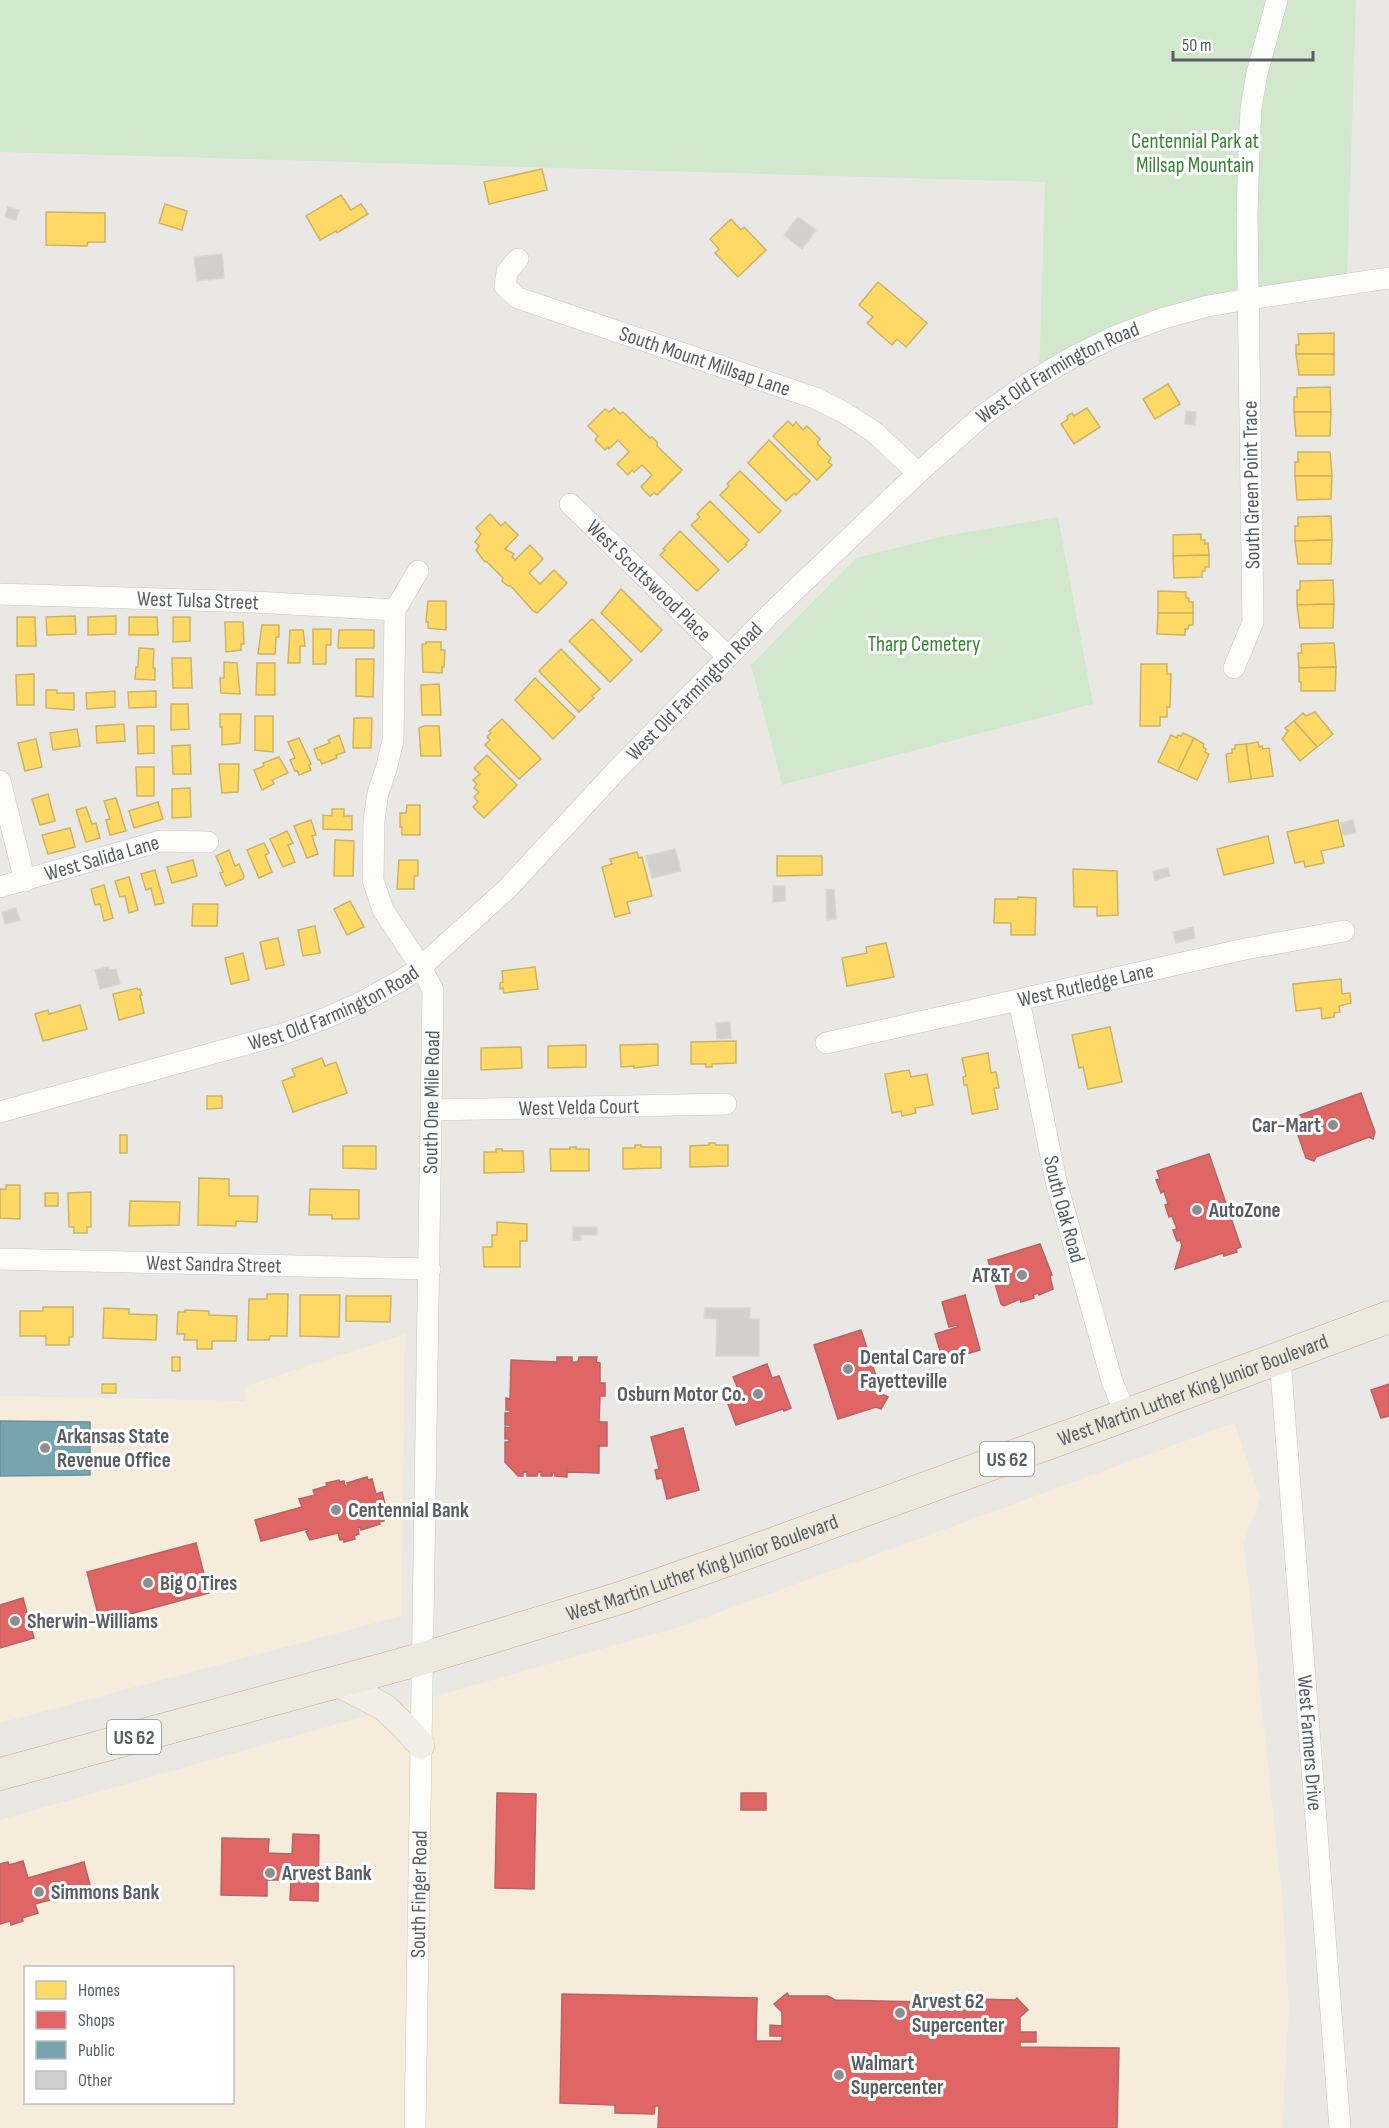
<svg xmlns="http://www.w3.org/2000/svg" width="1389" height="2128" font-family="'Sofia Sans Condensed',sans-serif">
<rect width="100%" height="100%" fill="#eae8e4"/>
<g fill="#f6ecdb" fill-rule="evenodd">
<path d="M405 1334 401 1616 0 1723V1396L245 1401 246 1386Z"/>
<path d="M1234 1423 1260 1497 1244 1543 1282 1895 1289 2008 1282 2128H0V1820L682 1626ZM26 1968H232V2102H26Z"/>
</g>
<g fill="#d2e8cd">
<path d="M0 0H1356L1347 284 1208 306 1039 377 1045 182 0 152Z"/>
<path d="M1058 517 1093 704 782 785 751 665 856 558 944 536Z"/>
</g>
<g fill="#ffd966" stroke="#cdb465" stroke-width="1.5">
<path d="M542 169 547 190 489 204 484 182Z"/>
<path d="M341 195 351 210 361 204 368 214 337 233 336 231 320 240 306 216Z"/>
<path d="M165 204 187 211 182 230 159 223Z"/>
<path d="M46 212 105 213V242H88L87 246 46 245Z"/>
<path d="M731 219 741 230 744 227 766 250 738 277 715 253 719 249 710 239Z"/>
<path d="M878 282 927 323 906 347 897 339 892 345 867 323 873 317 859 305Z"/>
<path d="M1334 333V354H1296V345H1299L1298 334Z"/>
<path d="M1296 354H1334V375H1299Z"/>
<path d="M1168 384 1180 404 1155 419 1143 399Z"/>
<path d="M1330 387 1331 412H1294V397H1297V388Z"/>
<path d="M614 408 620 414 623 412 650 438 652 437 657 442V446L682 470 657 495 654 493 650 496 641 487 652 475 642 465 634 472 632 470 628 475 617 464 629 452 618 440 609 449 608 447 605 450 595 440 598 436 588 426 605 409 609 412Z"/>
<path d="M1087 408 1100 427 1074 444 1061 424 1068 419 1067 416 1072 413 1074 416Z"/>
<path d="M1294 412H1331L1330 436H1296Z"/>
<path d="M788 421 793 426 796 422 803 430 807 426 820 439 817 443 831 458 828 462 832 465 817 480 773 436Z"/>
<path d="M769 440 810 481 796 495 795 493 786 501 748 463Z"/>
<path d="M1298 452H1330L1332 476H1295V462H1298Z"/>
<path d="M740 471 781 511 759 533 720 495 729 486 727 484Z"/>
<path d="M1295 476H1332L1331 499 1297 500Z"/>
<path d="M710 501 749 540 745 544 747 545 728 562 691 525 700 517 697 514Z"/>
<path d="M490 514 501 526 505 522 518 535 505 549 514 554 512 557 515 560 530 545 543 559 529 573 540 584 554 570 567 583 537 613 533 611 511 586H508L502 581 503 578 487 562 484 561 476 550 479 546 475 542 481 534 476 528Z"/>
<path d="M1331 516 1332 540 1295 541V526H1298V517Z"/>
<path d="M680 531 719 570 697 591 660 555 665 550 663 549Z"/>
<path d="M1201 534V540H1205V544L1208 543 1209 555 1173 556V535Z"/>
<path d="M1332 540 1331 564H1298L1295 541Z"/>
<path d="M1209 555V567H1205V571H1202V577L1174 578 1173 556Z"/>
<path d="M1333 580 1334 604 1297 605V590H1300V581Z"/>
<path d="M621 589 662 630 641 652 601 613Z"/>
<path d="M1158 591 1186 592V598H1189V602H1193V613H1158Z"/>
<path d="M428 601H446V630L428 628V622H426Z"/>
<path d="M1334 604 1333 628H1300L1297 605Z"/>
<path d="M1158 613H1193V625H1189L1188 629H1185V635L1157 634Z"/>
<path d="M75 616 76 634 47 635 46 617Z"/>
<path d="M116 616V634L88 635V617Z"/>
<path d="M17 617H35L36 646H17Z"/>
<path d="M129 617H157L158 635H129Z"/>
<path d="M173 617H190V641L173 642Z"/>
<path d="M592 619 632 660 610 682 569 641Z"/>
<path d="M225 622H243L244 644H241V650L226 652Z"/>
<path d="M262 625H279V637H276L275 654H258Z"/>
<path d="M313 629H331V645H326V664H313Z"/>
<path d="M290 630H303L305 646H300V663H288Z"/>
<path d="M339 630H374V648H338Z"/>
<path d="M426 642H441V650H445L444 667H442V673L423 672 422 644H426Z"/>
<path d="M1334 643 1336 667 1299 668 1298 653H1302L1301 644Z"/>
<path d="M139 648 154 649 153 668H155V680L135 679 136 667H138Z"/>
<path d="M561 649 600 689 592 696 594 698 579 712 539 671Z"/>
<path d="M172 658H191L192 688H173Z"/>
<path d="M356 659H374L373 697 356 696Z"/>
<path d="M224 662 237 663 240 694 221 693 220 678H224Z"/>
<path d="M257 663H275V695H256Z"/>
<path d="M1141 664H1167V674H1171L1170 707H1167V717H1160V726H1140Z"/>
<path d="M1336 667 1335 691H1301V682H1299V668Z"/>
<path d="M34 674V705H17L16 675Z"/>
<path d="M535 678 575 717 553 739 515 700Z"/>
<path d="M439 684 441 715H422L421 685Z"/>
<path d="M46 690H57V693H74V710L46 708Z"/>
<path d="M115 691V707L87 709 86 693Z"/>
<path d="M156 691V707L129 708 128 692Z"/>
<path d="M171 704H188L189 729 171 730Z"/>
<path d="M1315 712 1333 734 1317 747 1294 721 1303 713 1306 716Z"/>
<path d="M220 714H241L240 743 222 745V727H220Z"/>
<path d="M255 716H273V752L255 750Z"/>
<path d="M354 718H372L371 748H353Z"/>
<path d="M502 719 541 759 519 779 485 745 490 740 487 737 491 733 489 731Z"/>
<path d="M1294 721 1317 747 1300 761 1282 739 1288 731 1285 728Z"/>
<path d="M124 724 125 741 97 743 96 726Z"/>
<path d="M137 726H154V753L138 754Z"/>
<path d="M424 726H439L441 756H421L419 728Z"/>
<path d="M77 729 80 746 53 750 50 733Z"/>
<path d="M1183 733 1194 738 1178 771 1158 762 1171 735 1177 738 1178 735 1181 736Z"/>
<path d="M339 735 345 752 336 755 337 758 322 764 320 760H318L314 749 330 743 328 740Z"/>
<path d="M299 738 311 764 309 765 311 770 299 775 297 770 295 771 290 760 295 758 288 742Z"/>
<path d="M1194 738 1204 744 1203 747 1206 749 1205 752 1209 754 1197 780 1178 771Z"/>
<path d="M36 739 42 767 25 771 18 743Z"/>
<path d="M1258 742 1259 747 1262 746 1263 749 1269 748 1273 776 1251 779 1246 744Z"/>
<path d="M1246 744 1251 779 1229 782 1226 754 1232 753V749H1235V745Z"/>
<path d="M190 745 191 774H173L172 746Z"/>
<path d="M487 755 517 785 484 818 473 807 478 802 474 797 479 792 474 788 477 784 473 780 480 774 474 768Z"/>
<path d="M279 757 288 773 272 780 274 784 262 790 254 770 264 766 263 763Z"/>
<path d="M219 764H239L238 792 222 793Z"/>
<path d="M136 767H154V796H137Z"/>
<path d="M190 788 191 817 172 818V789Z"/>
<path d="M48 794 55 821 40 825 32 799Z"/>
<path d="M116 798 126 831 110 835 106 820 110 819 104 801Z"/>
<path d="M158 802 163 819 134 828 129 811Z"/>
<path d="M407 805H420V835H402V827H400V813H406Z"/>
<path d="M86 807 92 824 96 823 100 838 86 842 76 810Z"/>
<path d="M332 809H344V816H352V830L323 829V815L332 816Z"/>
<path d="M311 820 316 835 312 836 318 854 307 858 294 826Z"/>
<path d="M1338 820 1344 846 1321 851 1324 863 1305 867 1304 861 1295 863 1287 832Z"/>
<path d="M70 828 75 847 48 854 42 835Z"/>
<path d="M287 831 293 843 288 845 295 862 283 867 270 839Z"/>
<path d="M1268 836 1274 863 1224 875 1217 849Z"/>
<path d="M335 840 354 841 353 876H334Z"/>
<path d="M264 843 269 853 265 855 272 872 259 878 247 850Z"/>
<path d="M229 850 235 866 239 864 244 876 243 879 226 886 220 873 223 872 216 856Z"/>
<path d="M637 852 639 858 642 857 652 896 627 902 630 913 615 917 602 867 612 864 610 859Z"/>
<path d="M777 856H822V875L777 876Z"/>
<path d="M193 860 197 876 172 883 167 867Z"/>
<path d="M399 860H418V876H414V889H397Z"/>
<path d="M1073 869 1117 871 1118 915 1097 916V907H1074Z"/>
<path d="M155 870 164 903 155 905 151 888 146 890 141 874Z"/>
<path d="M129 877 138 910 129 913 125 896 120 897 115 881Z"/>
<path d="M104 885 113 918 104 921 100 904 95 905 91 889Z"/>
<path d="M1018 897 1036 898 1035 935H1011V923H994L995 899H1018Z"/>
<path d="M350 901 364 927 347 935 334 909Z"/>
<path d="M193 904H218L217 926H192Z"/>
<path d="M315 926 320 953 303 956 298 930Z"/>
<path d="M278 938 284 965 266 969 260 942Z"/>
<path d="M886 943 894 977 847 986 842 958 867 953 866 947Z"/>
<path d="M243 953 249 980 231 984 225 958Z"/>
<path d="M535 967 538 989 504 993 503 988 500 989V983L503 982 502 971Z"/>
<path d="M1341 979 1342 994 1350 993 1351 1003 1339 1006 1340 1012 1334 1013V1017L1322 1019 1321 1008 1296 1011 1293 984Z"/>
<path d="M137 988 138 990 140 989 142 995H140L144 1013 119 1020 113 994Z"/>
<path d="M80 1005 87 1029 43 1041 35 1014 48 1010 49 1014Z"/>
<path d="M1110 1027 1122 1082 1088 1089 1083 1067 1079 1068 1072 1035Z"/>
<path d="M736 1041V1063L712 1064V1067H706V1064H691V1042Z"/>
<path d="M658 1044V1065L634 1068V1066L621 1067 620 1045Z"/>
<path d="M586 1045V1067L548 1068V1046Z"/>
<path d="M521 1047 522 1068 481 1070V1048Z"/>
<path d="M988 1053 991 1073 996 1072 999 1088H994L998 1109 972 1114 967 1085H964L963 1077 966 1076 962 1058Z"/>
<path d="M322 1058 325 1066 336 1062 347 1093 293 1112 282 1081 295 1076 292 1069Z"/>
<path d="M909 1070 911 1077 927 1074 933 1105 915 1108 916 1113 902 1116 901 1111 892 1113 885 1074Z"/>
<path d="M207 1096H222V1108L207 1109Z"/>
<rect x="120" y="1135" width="7" height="18"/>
<path d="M709 1143H715L716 1145H728V1166L690 1167V1146L709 1145Z"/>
<path d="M635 1145H641V1147H661V1168L623 1169V1148H635Z"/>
<path d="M343 1146H376V1169L343 1168Z"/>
<path d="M570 1147H576V1149H589V1171H551L550 1149H570Z"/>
<path d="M496 1149H502V1151H523L524 1172 484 1173V1152H496Z"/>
<path d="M199 1178 229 1179V1196H258L257 1222 236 1221V1226L198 1225Z"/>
<path d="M6 1185H20V1219L0 1218V1189H6Z"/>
<path d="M310 1189 359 1190V1219H332V1215H309Z"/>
<path d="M91 1192V1227H87V1233H74V1227H69L68 1193Z"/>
<rect x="45" y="1193" width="13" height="13"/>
<path d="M130 1201 180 1202 179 1225 129 1226Z"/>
<path d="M497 1222 527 1224V1241H520V1267H484L483 1247H492V1235H497Z"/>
<path d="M267 1294H288L287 1336H270L269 1340H248L249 1299H267Z"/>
<path d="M300 1295H340L339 1337 300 1336Z"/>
<path d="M346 1296H391L390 1322 346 1321Z"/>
<path d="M43 1307H73V1337H69V1345H46V1336H20V1311H43Z"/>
<path d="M104 1308 129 1309V1314L157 1315 156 1340 103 1338Z"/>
<path d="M185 1310 209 1311V1315L237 1316 236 1341H212V1349H197V1340H184L185 1334H177L178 1312H185Z"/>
<rect x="172" y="1357" width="8" height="14"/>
<rect x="102" y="1384" width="14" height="9"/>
</g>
<g fill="#e06666" stroke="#b86465" stroke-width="1.5">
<path d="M1361 1093 1375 1132 1373 1139 1369 1137 1316 1157 1314 1161 1306 1158 1292 1118Z"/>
<path d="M1209 1154 1241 1247 1236 1249 1237 1252 1224 1256 1223 1253 1175 1269 1182 1245 1180 1240 1177 1241 1173 1230 1177 1229 1172 1216 1169 1217 1165 1205 1168 1204 1164 1191 1161 1193 1156 1180 1160 1179 1157 1171Z"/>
<path d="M1040 1244 1052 1275 1050 1276 1053 1289 1039 1295 1038 1293 1033 1295 1034 1298 1021 1302 1020 1299 1004 1306 1001 1304 988 1260Z"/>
<path d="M965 1295 980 1350 943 1361 935 1334 958 1327 957 1325 949 1327 942 1302Z"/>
<path d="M861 1330 882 1394 888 1397 881 1409 876 1407 838 1419 814 1345Z"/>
<path d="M557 1357H572V1362H578L579 1357H597L596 1362 600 1363V1383H605V1396H600L599 1422H607V1446H599V1473L567 1472V1477L555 1476V1473H552V1476H541V1472H538L537 1476H527V1472H523V1476H518L505 1462V1442H509V1439H505V1427L510 1428V1425H505V1413H510V1410H506V1398L510 1399 511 1360 557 1362Z"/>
<path d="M767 1364 772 1378 779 1376 791 1408 784 1411 783 1409 736 1425 725 1396 739 1391 733 1377Z"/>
<path d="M1389 1384V1416L1381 1418 1371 1390Z"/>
<path d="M683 1428 699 1490 667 1499 662 1478 657 1479 655 1470 659 1469 651 1437Z"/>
<path d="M367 1477 368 1480 372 1479 376 1494 382 1492 385 1504 380 1505 384 1521 379 1522 380 1524 361 1530 360 1527 358 1528 359 1534 354 1536 355 1539 344 1542 343 1539 340 1540 338 1533 310 1540 306 1532 308 1531 307 1529 261 1541 255 1520 302 1507 299 1499 315 1495 313 1490 327 1486 326 1483 339 1480 340 1482 344 1481 345 1486H348L347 1483Z"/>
<path d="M196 1543 209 1593 100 1622 87 1572Z"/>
<path d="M23 1598 34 1638 0 1648V1605Z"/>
<path d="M497 1793 536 1794 534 1889 495 1888Z"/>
<rect x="741" y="1793" width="25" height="17"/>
<path d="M293 1834 319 1835 318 1901 290 1900 291 1880H267V1896L221 1895 222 1838 269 1839 268 1853 292 1854Z"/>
<path d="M23 1861 28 1878 84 1862 91 1889 35 1904 38 1913 22 1918 23 1921 11 1925 10 1921 0 1924V1864L8 1862 9 1865Z"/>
<path d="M787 1993 789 1996H828L835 2000 971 2003 977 1999 1015 2000 1017 1998 1028 2010 1020 2017V2032H1036V2042H1020V2047L1119 2048 1117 2128H658L659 2106H655L654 2114 615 2113V2105L560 2103 562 1994 757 1998 756 2041H782V2036H770V2025L782 2026V2012L774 2004Z"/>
</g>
<path fill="#76a5af" stroke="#6d9098" stroke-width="1.5" d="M0 1421 90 1422V1475L0 1476Z"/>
<g fill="#d1d0ce" stroke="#dad7d3" stroke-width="1.5">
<path d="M8 207 19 210 16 220 5 217Z"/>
<path d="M798 217 816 230 802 249 784 235Z"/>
<path d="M222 254 224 278 197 281 194 257Z"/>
<path d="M1186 411 1196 412 1195 425 1185 424Z"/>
<path d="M1353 820 1356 833 1343 835 1340 823Z"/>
<path d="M675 849 681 871 652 878 646 856Z"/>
<path d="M1168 868 1170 876 1155 880 1153 871Z"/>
<path d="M773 886H785V901L773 902Z"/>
<path d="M834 889 836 919 827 920 826 890Z"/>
<path d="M16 908 20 920 5 924 2 912Z"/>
<path d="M1193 927 1195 938 1176 943 1173 932Z"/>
<path d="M108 967 109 970 116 969 120 984 100 989 95 970Z"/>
<path d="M730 1022 731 1038 717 1039 716 1023Z"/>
<path d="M573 1227H597V1235H581V1240H573Z"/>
<path d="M705 1308H750V1319H759V1356H716L717 1319 704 1318Z"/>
</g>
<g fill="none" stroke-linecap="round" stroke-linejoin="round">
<defs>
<g id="minor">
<path id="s1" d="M518 259 507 272 505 286 518 298 815 398 845 413 874 432 918 473"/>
<path id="s2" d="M570 504 728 657"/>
<path id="s3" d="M0 594 254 602 395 610"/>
<path d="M1234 668 1253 622 1247 215 1249 148 1251 108 1257 73 1277 0"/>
<path d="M0 781 25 881"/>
<path id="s4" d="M0 887 160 841 208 842"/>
<path id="s5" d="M1019 1000 1056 1181 1112 1381 1126 1415"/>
<path id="s6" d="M826 1043 1245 949 1344 931"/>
<path id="s7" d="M432 1110 726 1104"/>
<path id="s8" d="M0 1112 283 1034 326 1018 362 1002 400 981 421 967 508 888 615 772 771 613 918 473 982 416 1024 386 1071 358 1116 336 1161 319 1208 306 1249 299 1389 278"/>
<path id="s9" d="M0 1259 430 1269"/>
<path id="s10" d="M1280 1358 1340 2128"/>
<path id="s11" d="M415 2128 433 990 421 967 383 910 373 880 374 820 378 793 387 766 393 740 395 610 418 571"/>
</g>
<path id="major" d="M336 1682 384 1707 404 1726 421 1745"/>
<g id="highway">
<path id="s12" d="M0 1774 421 1659 623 1597 731 1559 1126 1415 1389 1317"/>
</g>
</defs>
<use href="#minor" stroke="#c6c7c6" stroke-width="22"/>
<use href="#major" stroke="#d5c5af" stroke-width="28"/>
<use href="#highway" stroke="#c1ad91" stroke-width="33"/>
<use href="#minor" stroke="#fcfcfb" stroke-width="21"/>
<use href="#major" stroke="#f2eee6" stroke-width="27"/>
<use href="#highway" stroke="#eee9df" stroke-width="32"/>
</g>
<g fill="#8c8e90" stroke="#fff" stroke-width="2">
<circle cx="1333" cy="1125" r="6"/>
<circle cx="1197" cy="1210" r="6"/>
<circle cx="1022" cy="1275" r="6"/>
<circle cx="848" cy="1369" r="6"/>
<circle cx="758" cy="1394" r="6"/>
<circle cx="45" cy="1448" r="6"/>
<circle cx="336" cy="1510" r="6"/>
<circle cx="148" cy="1583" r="6"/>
<circle cx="15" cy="1621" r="6"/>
<circle cx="270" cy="1873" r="6"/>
<circle cx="39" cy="1892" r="6"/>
<circle cx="900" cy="2013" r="6"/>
<circle cx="839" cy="2075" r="6"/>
</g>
<g text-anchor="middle" stroke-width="6" stroke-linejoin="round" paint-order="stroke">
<g fill="#fff" stroke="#8b8e92" stroke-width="1.5">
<rect x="980" y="1442" width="54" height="34" rx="4.5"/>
<rect x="107" y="1720" width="54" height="34" rx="4.5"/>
</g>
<g font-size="20" font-weight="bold" fill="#595e63">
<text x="1007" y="1466">US 62</text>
<text x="134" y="1744">US 62</text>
</g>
<g font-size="21" fill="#34862d" stroke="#fff">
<text x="1195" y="148">Centennial Park at<tspan x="1195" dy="24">Millsap Mountain</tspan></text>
<text x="924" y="651">Tharp Cemetery</text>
</g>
<g font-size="21" fill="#595e63" stroke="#fff">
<text dy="7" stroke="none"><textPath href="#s1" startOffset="246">South Mount Millsap Lane</textPath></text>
<text dy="7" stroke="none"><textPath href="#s8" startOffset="1322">West Old Farmington Road</textPath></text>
<text transform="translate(1251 485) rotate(-91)" y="7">South Green Point Trace</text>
<text dy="7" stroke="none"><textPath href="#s2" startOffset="110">West Scottswood Place</textPath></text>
<text dy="7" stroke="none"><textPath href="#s3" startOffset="198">West Tulsa Street</textPath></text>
<text dy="7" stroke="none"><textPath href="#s8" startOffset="836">West Old Farmington Road</textPath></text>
<text dy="7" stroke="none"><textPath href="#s4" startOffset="106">West Salida Lane</textPath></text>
<text dy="7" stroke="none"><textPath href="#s6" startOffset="266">West Rutledge Lane</textPath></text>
<text dy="7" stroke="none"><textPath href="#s8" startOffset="350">West Old Farmington Road</textPath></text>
<text dy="7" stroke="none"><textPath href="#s11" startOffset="1026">South One Mile Road</textPath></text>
<text dy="7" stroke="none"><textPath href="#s7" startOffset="147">West Velda Court</textPath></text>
<text dy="7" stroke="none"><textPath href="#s5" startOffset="214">South Oak Road</textPath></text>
<text dy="7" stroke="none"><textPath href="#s9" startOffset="214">West Sandra Street</textPath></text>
<text dy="7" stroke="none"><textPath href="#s12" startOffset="1254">West Martin Luther King Junior Boulevard</textPath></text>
<text dy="7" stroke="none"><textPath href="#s12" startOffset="732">West Martin Luther King Junior Boulevard</textPath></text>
<text dy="7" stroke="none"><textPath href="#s10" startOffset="386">West Farmers Drive</textPath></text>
<text dy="7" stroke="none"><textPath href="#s11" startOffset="234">South Finger Road</textPath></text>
</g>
<g font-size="21" font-weight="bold" fill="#595e63" stroke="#fff" text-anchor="start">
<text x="1321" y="1132" text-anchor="end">Car-Mart</text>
<text x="1209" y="1217">AutoZone</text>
<text x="1010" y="1282" text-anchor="end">AT&amp;T</text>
<text x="860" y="1364">Dental Care of<tspan x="860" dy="24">Fayetteville</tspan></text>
<text x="746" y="1401" text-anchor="end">Osburn Motor Co.</text>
<text x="57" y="1443">Arkansas State<tspan x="57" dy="24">Revenue Office</tspan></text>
<text x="348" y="1517">Centennial Bank</text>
<text x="160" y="1590">Big O Tires</text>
<text x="27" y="1628">Sherwin-Williams</text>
<text x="282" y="1880">Arvest Bank</text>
<text x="51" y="1899">Simmons Bank</text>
<text x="912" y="2008">Arvest 62<tspan x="912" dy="24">Supercenter</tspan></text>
<text x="851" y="2070">Walmart<tspan x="851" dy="24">Supercenter</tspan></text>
</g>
</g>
<rect x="24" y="1966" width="210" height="138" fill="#ffffff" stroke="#bdbfc1" stroke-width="1.5"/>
<rect x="36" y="1981" width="30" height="18" fill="#ffd966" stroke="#bdbfc1" stroke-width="1.5"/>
<text x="78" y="1996" font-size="18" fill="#595e63">Homes</text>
<rect x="36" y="2011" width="30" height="18" fill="#e06666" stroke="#bdbfc1" stroke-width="1.5"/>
<text x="78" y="2026" font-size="18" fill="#595e63">Shops</text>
<rect x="36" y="2041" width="30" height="18" fill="#76a5af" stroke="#bdbfc1" stroke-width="1.5"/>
<text x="78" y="2056" font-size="18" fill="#595e63">Public</text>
<rect x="36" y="2071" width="30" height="18" fill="#d1d0ce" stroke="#bdbfc1" stroke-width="1.5"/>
<text x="78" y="2086" font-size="18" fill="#595e63">Other</text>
<path d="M1173 51v9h140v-9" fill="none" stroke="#595e63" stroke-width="3"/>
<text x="1182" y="51" font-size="18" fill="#595e63" stroke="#ffffff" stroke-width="4.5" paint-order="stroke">50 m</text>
</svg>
